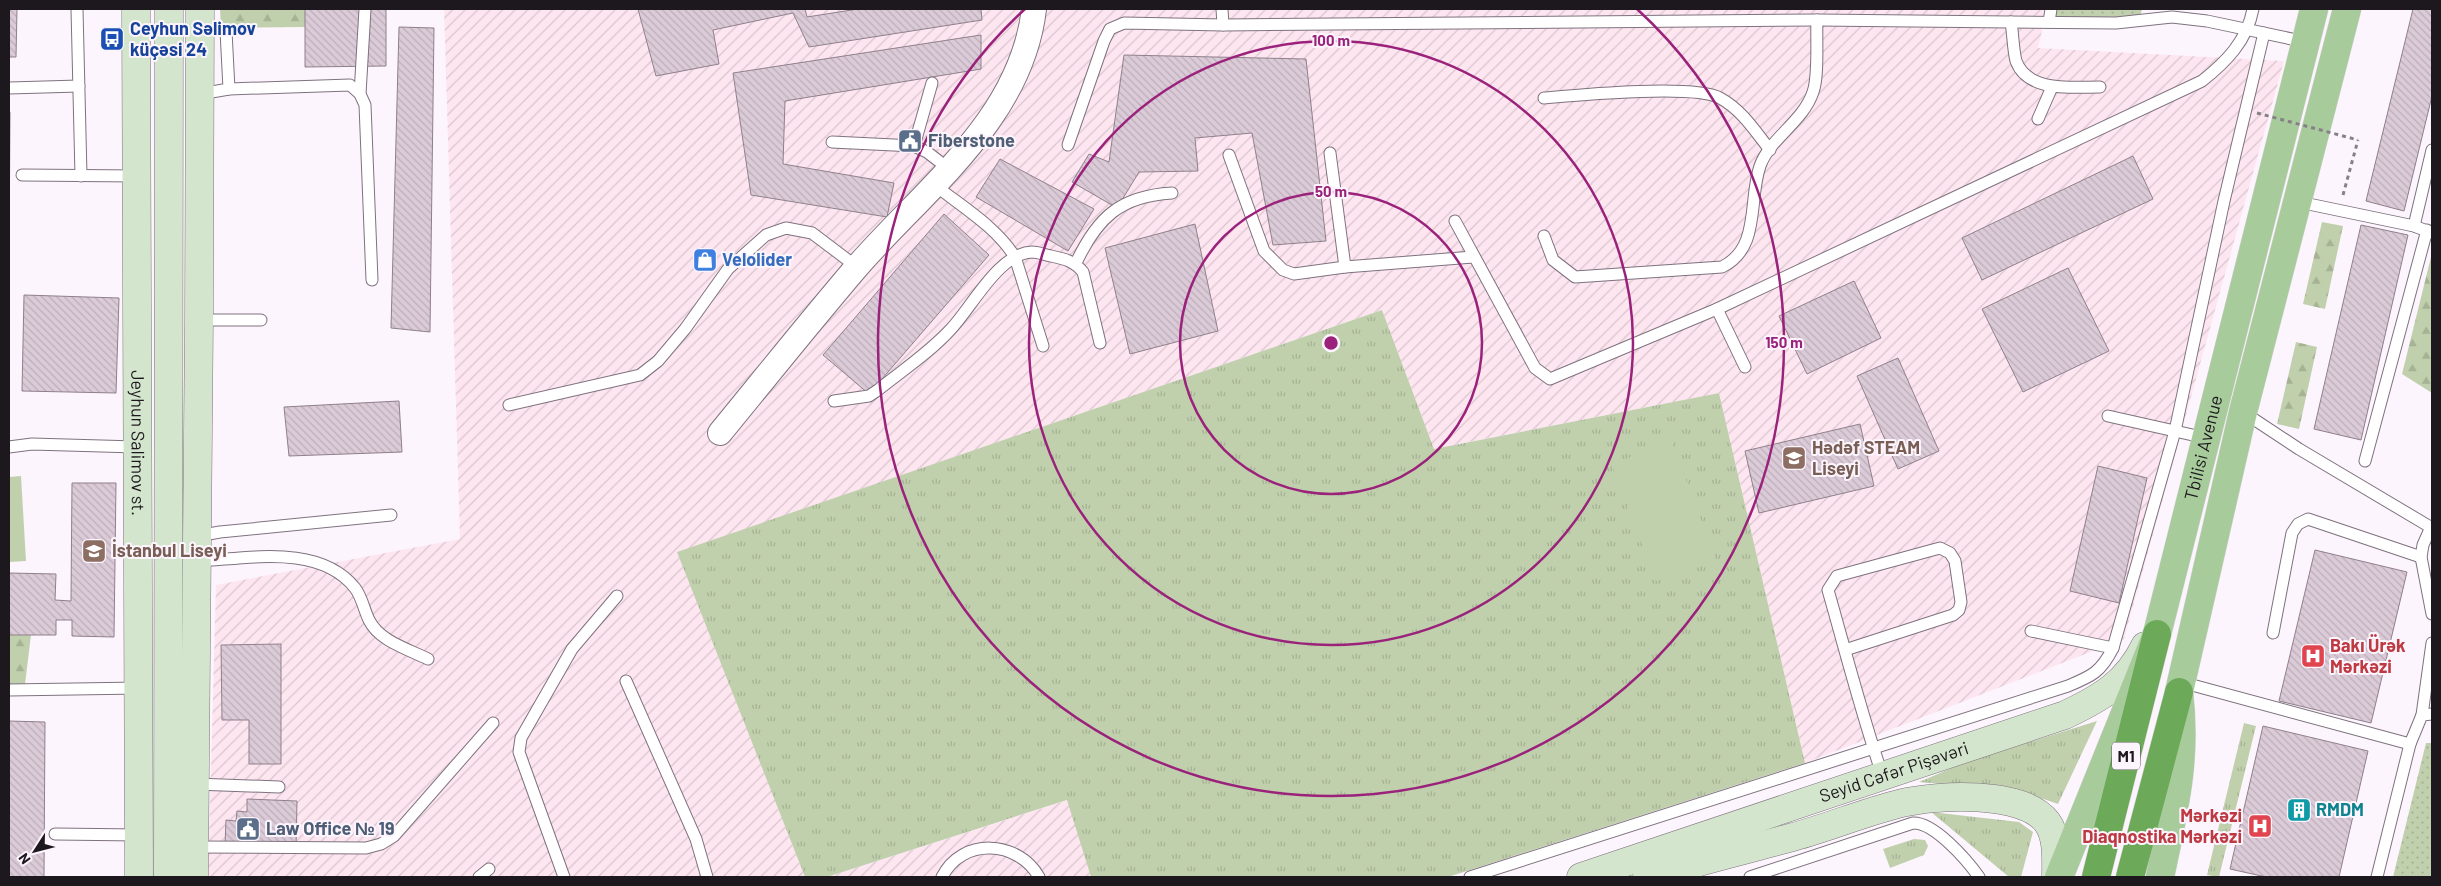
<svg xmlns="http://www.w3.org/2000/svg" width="2441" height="886" font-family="Barlow,sans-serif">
<defs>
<pattern id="industrial-furrows" width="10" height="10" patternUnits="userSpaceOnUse" patternTransform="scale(1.25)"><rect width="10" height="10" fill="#fee6f1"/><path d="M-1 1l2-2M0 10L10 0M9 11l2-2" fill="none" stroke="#d9c5ce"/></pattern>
<pattern id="grass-tufts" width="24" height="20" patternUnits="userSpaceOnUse" patternTransform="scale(1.25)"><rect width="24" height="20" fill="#c0d0ad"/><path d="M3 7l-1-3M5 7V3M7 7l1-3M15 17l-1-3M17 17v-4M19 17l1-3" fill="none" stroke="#a5b294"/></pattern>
<pattern id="forest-firs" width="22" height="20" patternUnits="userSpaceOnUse" patternTransform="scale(1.25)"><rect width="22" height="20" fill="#c0d0ad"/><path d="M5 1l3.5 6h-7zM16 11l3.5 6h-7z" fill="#a5b294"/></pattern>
<pattern id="park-dots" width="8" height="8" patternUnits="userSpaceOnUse" patternTransform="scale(1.25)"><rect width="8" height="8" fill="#c0d0ad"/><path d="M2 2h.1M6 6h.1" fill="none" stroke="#a5b294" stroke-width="1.8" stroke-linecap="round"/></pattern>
<pattern id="building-back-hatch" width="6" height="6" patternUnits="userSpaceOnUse" patternTransform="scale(1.25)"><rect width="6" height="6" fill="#dbcbd8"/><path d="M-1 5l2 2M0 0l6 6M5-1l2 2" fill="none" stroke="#bcaeb9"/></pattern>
</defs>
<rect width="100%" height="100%" fill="#fdf5fd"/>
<g fill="url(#industrial-furrows)">
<path d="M444 9H2047L2038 48 2284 61 2124 639 1805 763 1719 393 1434 449 1382 310 678 552 805 877H208L216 585 460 539Z"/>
<path d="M1068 800 1091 877H827Z"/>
</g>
<g fill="url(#grass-tufts)">
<path d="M1382 310 1434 449 1719 393 1805 763 1448 877H1091L1067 800 827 877H805L677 552Z"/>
<path d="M2097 721 2058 804 2020 791 1919 782 1968 761Z"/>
<path d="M2244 723 2256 726 2219 877 2207 875Z"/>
<path d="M1931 812 2019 822 2033 832 2021 877H2009Z"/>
<path d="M1914 839 1925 840 1928 846 1924 855 1890 868 1883 849Z"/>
</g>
<g fill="url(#forest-firs)">
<path d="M220 9H305V27L221 28Z"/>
<path d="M2322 222 2343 226 2325 309 2303 304Z"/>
<path d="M2432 253V393L2402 374Z"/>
<path d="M2296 342 2317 347 2299 429 2277 424Z"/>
<path d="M9 635H31L25 684H9Z"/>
</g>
<g fill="url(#park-dots)">
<path d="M2053 9H2142L2139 22 2051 18Z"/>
<path d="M2426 743H2432V877H2393Z"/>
</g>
<g fill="#c0d0ad">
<path d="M1671 440 1716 560 1656 581 1612 465Z"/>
<path d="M21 476 26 561 9 562V477Z"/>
</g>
<g fill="url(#building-back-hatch)" stroke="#8f808b">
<path d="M9 9H17L16 57H9Z"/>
<path d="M305 9H386V66L305 67Z"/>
<path d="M638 9H805L807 17 858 9H981L982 20 809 47 793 13 713 30 719 64 656 76Z"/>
<path d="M2413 9H2432V96L2404 211 2366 201Z"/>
<path d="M399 27 434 28 430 332 391 328Z"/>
<path d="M981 35V69L785 101 783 164 894 183 887 217 751 195 733 73Z"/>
<path d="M1124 55 1306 59 1326 241 1273 245 1252 133 1195 138 1198 171 1139 172 1117 208 1072 182 1089 154 1109 162Z"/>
<path d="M9 112H10L9 258Z"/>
<path d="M2133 156 2153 199 1982 280 1962 238Z"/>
<path d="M1000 159 1094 209 1068 251 976 197Z"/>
<path d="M944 214 989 255 869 394 823 355Z"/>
<path d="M1195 224 1218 331 1130 354 1105 248Z"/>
<path d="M2361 225 2408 235 2361 440 2314 429Z"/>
<path d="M2068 268 2109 351 2023 392 1982 309Z"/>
<path d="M1854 281 1881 338 1807 374 1779 316Z"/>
<path d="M24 295 119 298 116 393 22 391Z"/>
<path d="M1898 358 1939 451 1898 469 1857 376Z"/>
<path d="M399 401 402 452 289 456 284 407Z"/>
<path d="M1860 424 1874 486 1759 513 1745 451Z"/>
<path d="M2098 466 2147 478 2119 603 2070 591Z"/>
<path d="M72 483H116L114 637 72 636V620H56V635H9V573L56 574 55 600 71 601Z"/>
<path d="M2315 550 2407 572 2371 723 2279 701Z"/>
<path d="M281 644V764H249V720H222L221 645Z"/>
<path d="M9 721 45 722 44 877H9Z"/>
<path d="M2263 726 2368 751 2339 877H2266L2230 869Z"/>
<path d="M247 799 297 801 296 848 225 845 226 820 236 821 237 811 247 812Z"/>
</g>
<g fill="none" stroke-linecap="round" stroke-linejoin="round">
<defs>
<g id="lane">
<path d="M77 9 81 176"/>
<path d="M1222 9 1223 25 1817 20 2116 23 2172 17 2207 21 2306 42"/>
<path d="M2011 22C2013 34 2013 49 2016 61 2028 93 2073 87 2100 87"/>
<path d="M2049 22 2051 9"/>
<path d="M226 31 229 89"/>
<path d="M9 88 79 86"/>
<path d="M200 94 229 89 350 85 360 94 365 105 372 280"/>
<path d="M360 94 365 9"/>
<path d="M1544 98C1578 95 1694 84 1720 98 1742 110 1755 131 1770 150"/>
<path d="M2038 119 2052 87"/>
<path d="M832 142 914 146 927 152 949 169"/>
<path d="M1068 145 1104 41 1110 29 1124 23 1223 25"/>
<path d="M914 146 932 83"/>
<path d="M1330 153 1345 267"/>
<path d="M1229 155 1264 251 1283 270 1294 274 1345 267 1473 257"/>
<path d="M22 175 137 176"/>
<path d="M936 186C964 208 996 227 1015 257L1043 346"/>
<path d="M2299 202 2414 226 2432 233"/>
<path d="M1455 221 1535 368 1550 379 1717 309 2202 81C2226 62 2247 41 2253 9"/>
<path d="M2414 226 2432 150"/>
<path d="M1544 236 1553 260 1575 277 1722 267C1761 248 1748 200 1760 166 1770 138 1803 122 1813 92 1819 76 1816 38 1817 20"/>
<path d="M1076 263C1097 218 1120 196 1172 193"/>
<path d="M1717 309 1745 367"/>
<path d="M199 320H261"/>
<path d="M834 401 869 396 878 390C903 370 930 352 951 329 972 307 999 253 1032 252 1038 252 1045 255 1051 256 1065 259 1074 261 1083 272L1100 343"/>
<path d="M509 405 640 375 658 361 685 329 728 269 766 235 786 228 812 233 857 267"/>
<path d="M2243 412 2299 449 2432 528"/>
<path d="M2108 416 2206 438"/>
<path d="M9 447 32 444 136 447"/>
<path d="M2365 461 2427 230"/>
<path d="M2431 527 2423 545 2421 557 2432 614"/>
<path d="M197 536 220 532 391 515"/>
<path d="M197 561C247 559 319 543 355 588 362 597 364 610 369 620 379 641 408 649 428 659"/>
<path d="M2031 631 2113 648"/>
<path d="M2273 633 2292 533 2298 524 2308 519 2421 557"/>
<path d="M1845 650 1953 615 1959 610 1961 602 1955 561 1950 553 1940 548 1837 576 1828 590C1846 653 1862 716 1883 777"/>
<path d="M626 681 696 839 707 877"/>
<path d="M2181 682 2410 744 2422 715 2432 714"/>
<path d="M9 690 139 688"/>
<path d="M2422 715 2432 643"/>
<path d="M195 784 279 787"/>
<path d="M55 834 139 835"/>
<path d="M194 847 366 848 381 844 394 836 493 723"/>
<path d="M479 877 489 869"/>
<path d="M564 877 524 766 519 752 521 738 572 649 617 596"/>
<path d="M942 877C962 837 1018 840 1039 877"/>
<path d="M1470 877 2068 686C2092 676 2101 672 2113 648L2175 431 2224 201 2264 33"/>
<path d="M1750 877 1913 823C1934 822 1967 860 1979 877"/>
<path d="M2377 877 2410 744"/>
</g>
<path id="street" d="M720 433C765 378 809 323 855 269 923 190 1021 120 1034 9"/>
<g id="secondary">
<path id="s1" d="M136 9 139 877"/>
<path d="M168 877 169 9"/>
<path d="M194 877 199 320 200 9"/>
<path id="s2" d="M1581 877 2065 715C2101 698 2127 683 2145 646"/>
<path d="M1647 877C1695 862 1745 850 1793 837 1830 827 1865 812 1902 803 1937 795 2023 790 2047 822 2058 837 2056 860 2056 877"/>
</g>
<g id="primary">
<path id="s3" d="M2059 877 2157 634 2314 9"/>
<path d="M2160 877C2174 810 2187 761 2179 692L2243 412 2347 9"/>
</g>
<g id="highway">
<path d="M2096 877 2157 634"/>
<path d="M2130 877 2179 692"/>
</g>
</defs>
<use href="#lane" stroke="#7e727e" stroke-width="13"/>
<use href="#street" stroke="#7e727e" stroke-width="26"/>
<use href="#secondary" stroke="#7e727e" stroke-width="29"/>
<use href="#primary" stroke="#d6d5d6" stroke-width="29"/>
<use href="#highway" stroke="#d6d5d6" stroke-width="29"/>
<path stroke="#878187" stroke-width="3" stroke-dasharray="4 4" stroke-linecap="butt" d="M2343 195 2358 140"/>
<use href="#lane" stroke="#fff" stroke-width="11"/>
<use href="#street" stroke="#fff" stroke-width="24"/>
<use href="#secondary" stroke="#d3e5cd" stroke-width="28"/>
<use href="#primary" stroke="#a7cb9b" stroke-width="28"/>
<use href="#highway" stroke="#6ca958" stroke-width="28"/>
<path stroke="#878187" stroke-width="3" stroke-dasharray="4 4" stroke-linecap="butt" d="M2257 113 2358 140"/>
</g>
<g fill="none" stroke="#9a227b" stroke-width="2.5">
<circle cx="1331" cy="343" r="151"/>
<circle cx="1331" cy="343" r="302"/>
<path d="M1637 9A453 453 0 1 1 1025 9"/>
</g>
<defs>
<symbol id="bus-square" viewBox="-11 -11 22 22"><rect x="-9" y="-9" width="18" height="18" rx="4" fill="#1a4fb4" stroke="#fdf5fd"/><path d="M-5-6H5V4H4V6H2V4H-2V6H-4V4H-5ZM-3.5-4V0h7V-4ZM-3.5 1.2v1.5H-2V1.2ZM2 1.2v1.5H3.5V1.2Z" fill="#fff"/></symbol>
<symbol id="civic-square" viewBox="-11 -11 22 22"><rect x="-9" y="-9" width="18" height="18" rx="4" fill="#5c6f8a" stroke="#fdf5fd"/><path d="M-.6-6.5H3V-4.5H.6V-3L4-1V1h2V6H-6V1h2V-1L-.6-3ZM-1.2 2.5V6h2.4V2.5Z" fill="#fff"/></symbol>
<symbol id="shop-square" viewBox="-11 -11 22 22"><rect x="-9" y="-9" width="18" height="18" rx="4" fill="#3f7fe0" stroke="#fdf5fd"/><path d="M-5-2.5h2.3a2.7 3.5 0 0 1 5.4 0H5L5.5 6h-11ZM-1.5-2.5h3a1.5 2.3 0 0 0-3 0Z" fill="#fff"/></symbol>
<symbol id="school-square" viewBox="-11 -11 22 22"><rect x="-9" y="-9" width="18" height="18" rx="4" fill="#8d6e63" stroke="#fdf5fd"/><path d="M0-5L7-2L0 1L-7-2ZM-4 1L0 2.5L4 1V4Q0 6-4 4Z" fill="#fff"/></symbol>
<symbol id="hospital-square" viewBox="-11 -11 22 22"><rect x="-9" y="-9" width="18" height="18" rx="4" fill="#e0444e" stroke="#fdf5fd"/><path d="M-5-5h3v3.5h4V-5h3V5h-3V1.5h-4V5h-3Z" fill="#fff"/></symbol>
<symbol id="building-square" viewBox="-11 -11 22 22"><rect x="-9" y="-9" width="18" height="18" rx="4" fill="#0f9aa8" stroke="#fdf5fd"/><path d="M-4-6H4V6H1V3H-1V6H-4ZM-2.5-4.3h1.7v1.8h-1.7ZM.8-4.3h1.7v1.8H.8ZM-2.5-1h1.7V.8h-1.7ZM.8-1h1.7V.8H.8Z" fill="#fff"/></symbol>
</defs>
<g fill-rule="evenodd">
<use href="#bus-square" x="98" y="25" width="28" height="28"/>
<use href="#civic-square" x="896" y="127" width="28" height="28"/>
<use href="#shop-square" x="691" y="246" width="28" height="28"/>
<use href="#school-square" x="1780" y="444" width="28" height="28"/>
<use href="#school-square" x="80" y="537" width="28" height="28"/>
<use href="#hospital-square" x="2299" y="642" width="28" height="28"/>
<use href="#building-square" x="2285" y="796" width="28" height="28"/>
<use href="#hospital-square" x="2246" y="812" width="28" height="28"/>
<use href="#civic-square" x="234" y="815" width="28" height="28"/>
</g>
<g text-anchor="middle" stroke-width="4" stroke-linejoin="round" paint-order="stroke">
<rect fill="#fdf5fd" stroke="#605a60" stroke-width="1" x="2112" y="742.5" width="28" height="27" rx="4"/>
<g font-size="16" font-weight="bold" fill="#1d181d">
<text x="2126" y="762">M1</text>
</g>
<g font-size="18" font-weight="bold" fill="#164399" stroke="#fdf5fd" text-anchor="start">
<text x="130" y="35">Ceyhun Səlimov<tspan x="130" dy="21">küçəsi 24</tspan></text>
</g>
<g font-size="18" font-weight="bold" fill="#4e5e75" stroke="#fdf5fd" text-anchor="start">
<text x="928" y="147">Fiberstone</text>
<text x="266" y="835">Law Office № 19</text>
</g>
<g font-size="18" font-weight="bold" fill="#366cbe" stroke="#fdf5fd" text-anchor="start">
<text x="722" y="266">Velolider</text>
</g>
<g font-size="18" fill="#1d181d" stroke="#fdf5fd">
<text dy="6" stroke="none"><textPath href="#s1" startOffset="434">Jeyhun Salimov st.</textPath></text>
<text dy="6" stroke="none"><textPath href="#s3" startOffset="454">Tbilisi Avenue</textPath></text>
<text dy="6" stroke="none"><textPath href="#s2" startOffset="330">Seyid Cəfər Pişəvəri</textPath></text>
</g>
<g font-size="18" font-weight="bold" fill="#785e54" stroke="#fdf5fd" text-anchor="start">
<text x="1812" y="454">Hədəf STEAM<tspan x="1812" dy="21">Liseyi</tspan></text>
<text x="112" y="557">İstanbul Liseyi</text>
</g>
<g font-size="18" font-weight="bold" fill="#be3a42" stroke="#fdf5fd" text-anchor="start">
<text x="2330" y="652">Bakı Ürək<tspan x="2330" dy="21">Mərkəzi</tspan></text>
<text x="2242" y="822" text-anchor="end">Mərkəzi<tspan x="2242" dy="21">Diaqnostika Mərkəzi</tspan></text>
</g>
<g font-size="18" font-weight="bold" fill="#0d838f" stroke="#fdf5fd" text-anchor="start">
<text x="2316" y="816">RMDM</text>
</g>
</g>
<circle cx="1331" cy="343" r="8" fill="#9a227b" stroke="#fdf5fd" stroke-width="2.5"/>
<g font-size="15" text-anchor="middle" font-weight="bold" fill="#9a227b" stroke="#fdf5fd" stroke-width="4" stroke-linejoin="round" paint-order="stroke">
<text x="1331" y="46">100 m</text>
<text x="1331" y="197">50 m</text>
<text x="1784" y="348">150 m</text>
</g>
<rect width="2441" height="886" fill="none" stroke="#1d181d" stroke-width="20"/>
<g transform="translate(35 851) rotate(234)" stroke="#fdf5fd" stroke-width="4" paint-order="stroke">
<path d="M0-4L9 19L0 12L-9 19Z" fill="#1d181d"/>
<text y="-8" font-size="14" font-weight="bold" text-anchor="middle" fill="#1d181d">N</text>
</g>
</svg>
